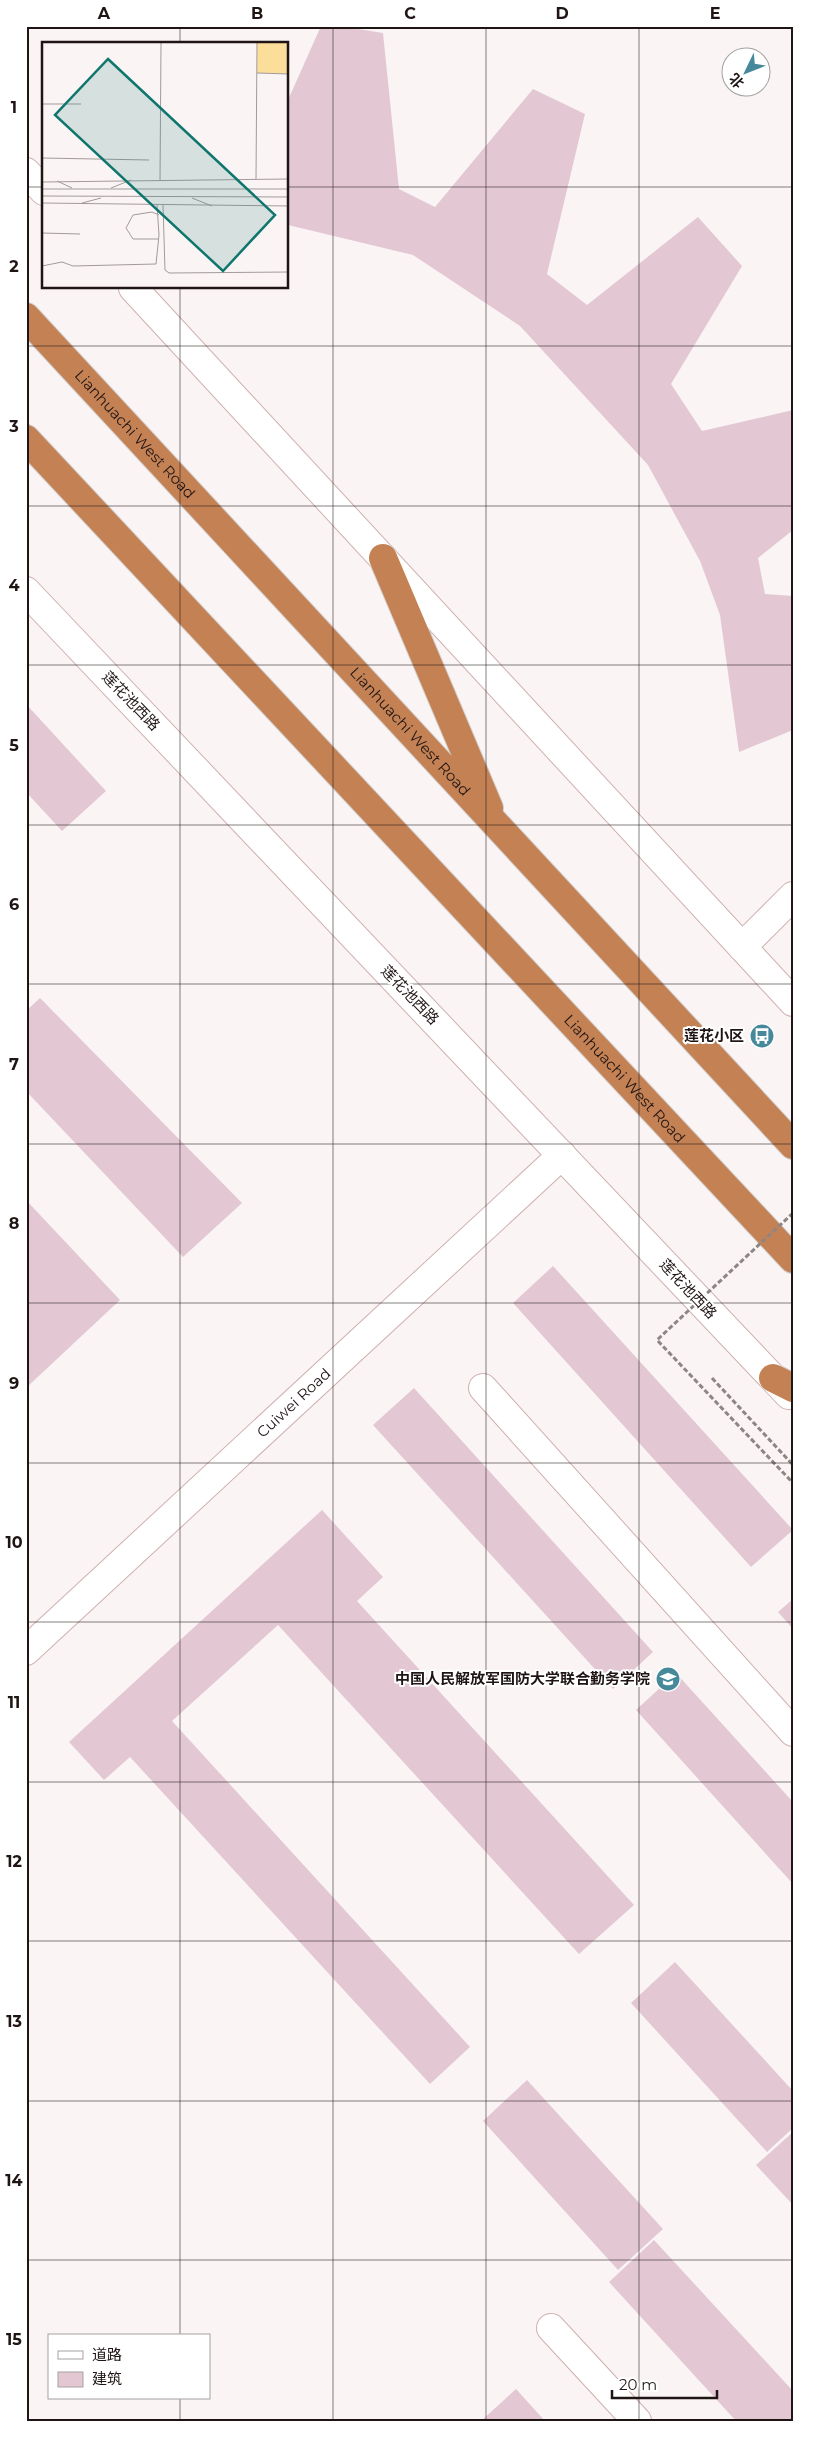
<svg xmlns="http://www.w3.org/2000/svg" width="819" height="2447" font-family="Montserrat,'Noto Sans SC',sans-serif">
<rect width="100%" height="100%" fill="#faf4f4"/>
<g fill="#e3c8d4">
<path d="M321 26H339L383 33 399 189 435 207 533 89 585 114 547 274 587 305 698 217 742 266 671 384 702 431 793 410V530L758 558 765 594 793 596V730L739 752 720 615 700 561 648 465 520 326 413 255 288 225V100Z"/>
<path d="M26 704 106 791 62 831 26 792Z"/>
<path d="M40 998 242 1203 183 1257 26 1091V1011Z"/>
<path d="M26 1200 120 1300 26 1388Z"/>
<path d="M553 1266 793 1530 751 1567 513 1303Z"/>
<path d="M414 1388 653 1652 613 1689 373 1425Z"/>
<path d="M322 1510 383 1577 357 1601 634 1905 579 1954 278 1625 172 1721 470 2047 430 2084 130 1757 104 1780 69 1742Z"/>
<path d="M793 1599V1629L778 1612Z"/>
<path d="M676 1673 793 1802V1884L636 1710Z"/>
<path d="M675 1962 793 2091V2128L767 2152 631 2003Z"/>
<path d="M527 2080 663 2229 618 2270 483 2121Z"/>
<path d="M793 2132V2205L756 2165Z"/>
<path d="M654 2240 793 2391V2421H736L609 2282Z"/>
<path d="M516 2389 545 2421H481Z"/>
</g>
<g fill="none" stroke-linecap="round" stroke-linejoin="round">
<defs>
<g id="minor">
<path d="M26 172 44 191"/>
<path d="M133 288 793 1002"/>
<path d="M26 591 789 1395"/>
<path d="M742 947 793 896"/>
<path d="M483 1388 793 1732"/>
<path id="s1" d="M26 1651 562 1155"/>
<path d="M551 2328 637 2421"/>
</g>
<g id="highway">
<path id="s2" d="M26 317 793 1145"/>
<path id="s3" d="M26 439 793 1259"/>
<path d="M383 558 489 808"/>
<path d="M773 1378 793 1388"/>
</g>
</defs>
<use href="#minor" stroke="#cfb1b0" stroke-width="30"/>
<use href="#highway" stroke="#d2d0d0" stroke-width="30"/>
<path stroke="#8e8585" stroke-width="3" stroke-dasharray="5 2.5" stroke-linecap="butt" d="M712 1378 793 1465"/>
<use href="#minor" stroke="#fff" stroke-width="28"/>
<use href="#highway" stroke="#c48254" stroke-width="28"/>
<path stroke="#8e8585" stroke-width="3" stroke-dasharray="5 2.5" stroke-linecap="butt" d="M793 1213 657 1340 793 1483"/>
</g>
<path fill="none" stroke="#201515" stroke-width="1" stroke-opacity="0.55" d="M180 26V44M333 26V2421M486 26V2421M639 26V2421M26 187H44M288 187H793M180 288V2336M26 346H793M26 506H793M26 665H793M26 825H793M26 984H793M26 1144H793M26 1303H793M26 1463H793M26 1622H793M26 1782H793M26 1941H793M26 2101H793M26 2260H793M180 2398V2421"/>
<defs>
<symbol id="bus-disc" viewBox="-11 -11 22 22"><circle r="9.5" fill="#47899b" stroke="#fff"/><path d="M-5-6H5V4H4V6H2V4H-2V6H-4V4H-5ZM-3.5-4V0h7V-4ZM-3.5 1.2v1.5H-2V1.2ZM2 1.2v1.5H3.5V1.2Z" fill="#fff"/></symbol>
<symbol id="university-disc" viewBox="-11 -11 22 22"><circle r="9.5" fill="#47899b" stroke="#fff"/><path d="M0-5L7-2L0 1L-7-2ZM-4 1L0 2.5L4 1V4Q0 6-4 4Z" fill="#fff"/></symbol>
</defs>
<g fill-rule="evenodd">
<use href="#bus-disc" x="748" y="1022" width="28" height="28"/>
<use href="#university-disc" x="654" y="1665" width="28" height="28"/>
</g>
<g text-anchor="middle" stroke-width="4" stroke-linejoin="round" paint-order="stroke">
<g font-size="15" fill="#201515" stroke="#fff">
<text dy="5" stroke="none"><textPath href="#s2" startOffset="160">Lianhuachi West Road</textPath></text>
<text transform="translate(131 701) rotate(46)" y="5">莲花池西路</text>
<text dy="5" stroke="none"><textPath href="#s2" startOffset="565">Lianhuachi West Road</textPath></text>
<text transform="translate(410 995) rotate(46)" y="5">莲花池西路</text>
<text dy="5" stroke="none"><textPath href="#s3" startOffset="876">Lianhuachi West Road</textPath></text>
<text transform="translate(688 1289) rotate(47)" y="5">莲花池西路</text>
<text dy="5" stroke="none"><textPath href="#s1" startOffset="365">Cuiwei Road</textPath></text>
</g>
<g font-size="15" font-weight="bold" fill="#201515" stroke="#fff" text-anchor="end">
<text x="744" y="1041">莲花小区</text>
<text x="650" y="1684">中国人民解放军国防大学联合勤务学院</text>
</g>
</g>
<g transform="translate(42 42)">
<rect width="246" height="246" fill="#faf4f4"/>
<path d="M215 0H246V32L215 31Z" fill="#fbde9a"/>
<path fill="none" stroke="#a39b9b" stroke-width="1" d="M215 31 247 32M0 62H39M0 116 107 118M214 137 215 0M118 138 119 0M15 139 30 146M0 140 247 137M69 146 89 138M0 147H247M0 154 247 155M150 156 170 164M0 161 247 164M40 161 59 156M121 163 123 228 127 231 247 230M117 173 110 170 91 173 84 186 91 197H117M0 191 38 192M0 224 20 220 31 224 114 222 117 193 115 163"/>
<path fill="#0f766e" fill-opacity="0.15" stroke="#0f766e" stroke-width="2.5" d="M66 17 233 173 181 229 13 73Z"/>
<rect width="246" height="246" fill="none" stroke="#201515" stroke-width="2.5"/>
</g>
<rect width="819" height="2447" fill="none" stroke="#ffffff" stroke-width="55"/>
<rect x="48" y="2334" width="162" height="65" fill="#ffffff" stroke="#a6a1a1"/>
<rect x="58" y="2351" width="25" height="8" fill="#ffffff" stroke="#a6a1a1"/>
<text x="92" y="2360" font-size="15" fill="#201515">道路</text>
<rect x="58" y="2372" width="25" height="15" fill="#e3c8d4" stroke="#a6a1a1"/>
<text x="92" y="2384" font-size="15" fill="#201515">建筑</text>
<g transform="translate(746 72) rotate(227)"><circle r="24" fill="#ffffff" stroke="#a6a1a1"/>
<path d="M0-4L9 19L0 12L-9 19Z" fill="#47899b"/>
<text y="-8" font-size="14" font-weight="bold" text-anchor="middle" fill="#201515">北</text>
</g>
<path d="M612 2390v8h105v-8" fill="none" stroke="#201515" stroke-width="2.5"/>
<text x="619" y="2390" font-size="15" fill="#201515" stroke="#ffffff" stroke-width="4" paint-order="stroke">20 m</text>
<rect x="28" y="28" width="764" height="2392" fill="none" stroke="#201515" stroke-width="2"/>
<g font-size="16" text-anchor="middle" font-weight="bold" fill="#201515">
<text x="104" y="19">A</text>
<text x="257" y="19">B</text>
<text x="410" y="19">C</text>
<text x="562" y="19">D</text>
<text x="715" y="19">E</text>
<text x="14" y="113">1</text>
<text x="14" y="272">2</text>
<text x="14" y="432">3</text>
<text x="14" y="591">4</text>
<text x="14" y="751">5</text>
<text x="14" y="910">6</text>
<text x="14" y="1070">7</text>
<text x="14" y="1229">8</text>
<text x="14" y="1389">9</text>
<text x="14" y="1548">10</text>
<text x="14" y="1708">11</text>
<text x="14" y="1867">12</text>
<text x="14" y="2027">13</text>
<text x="14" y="2186">14</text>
<text x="14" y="2345">15</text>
</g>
</svg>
